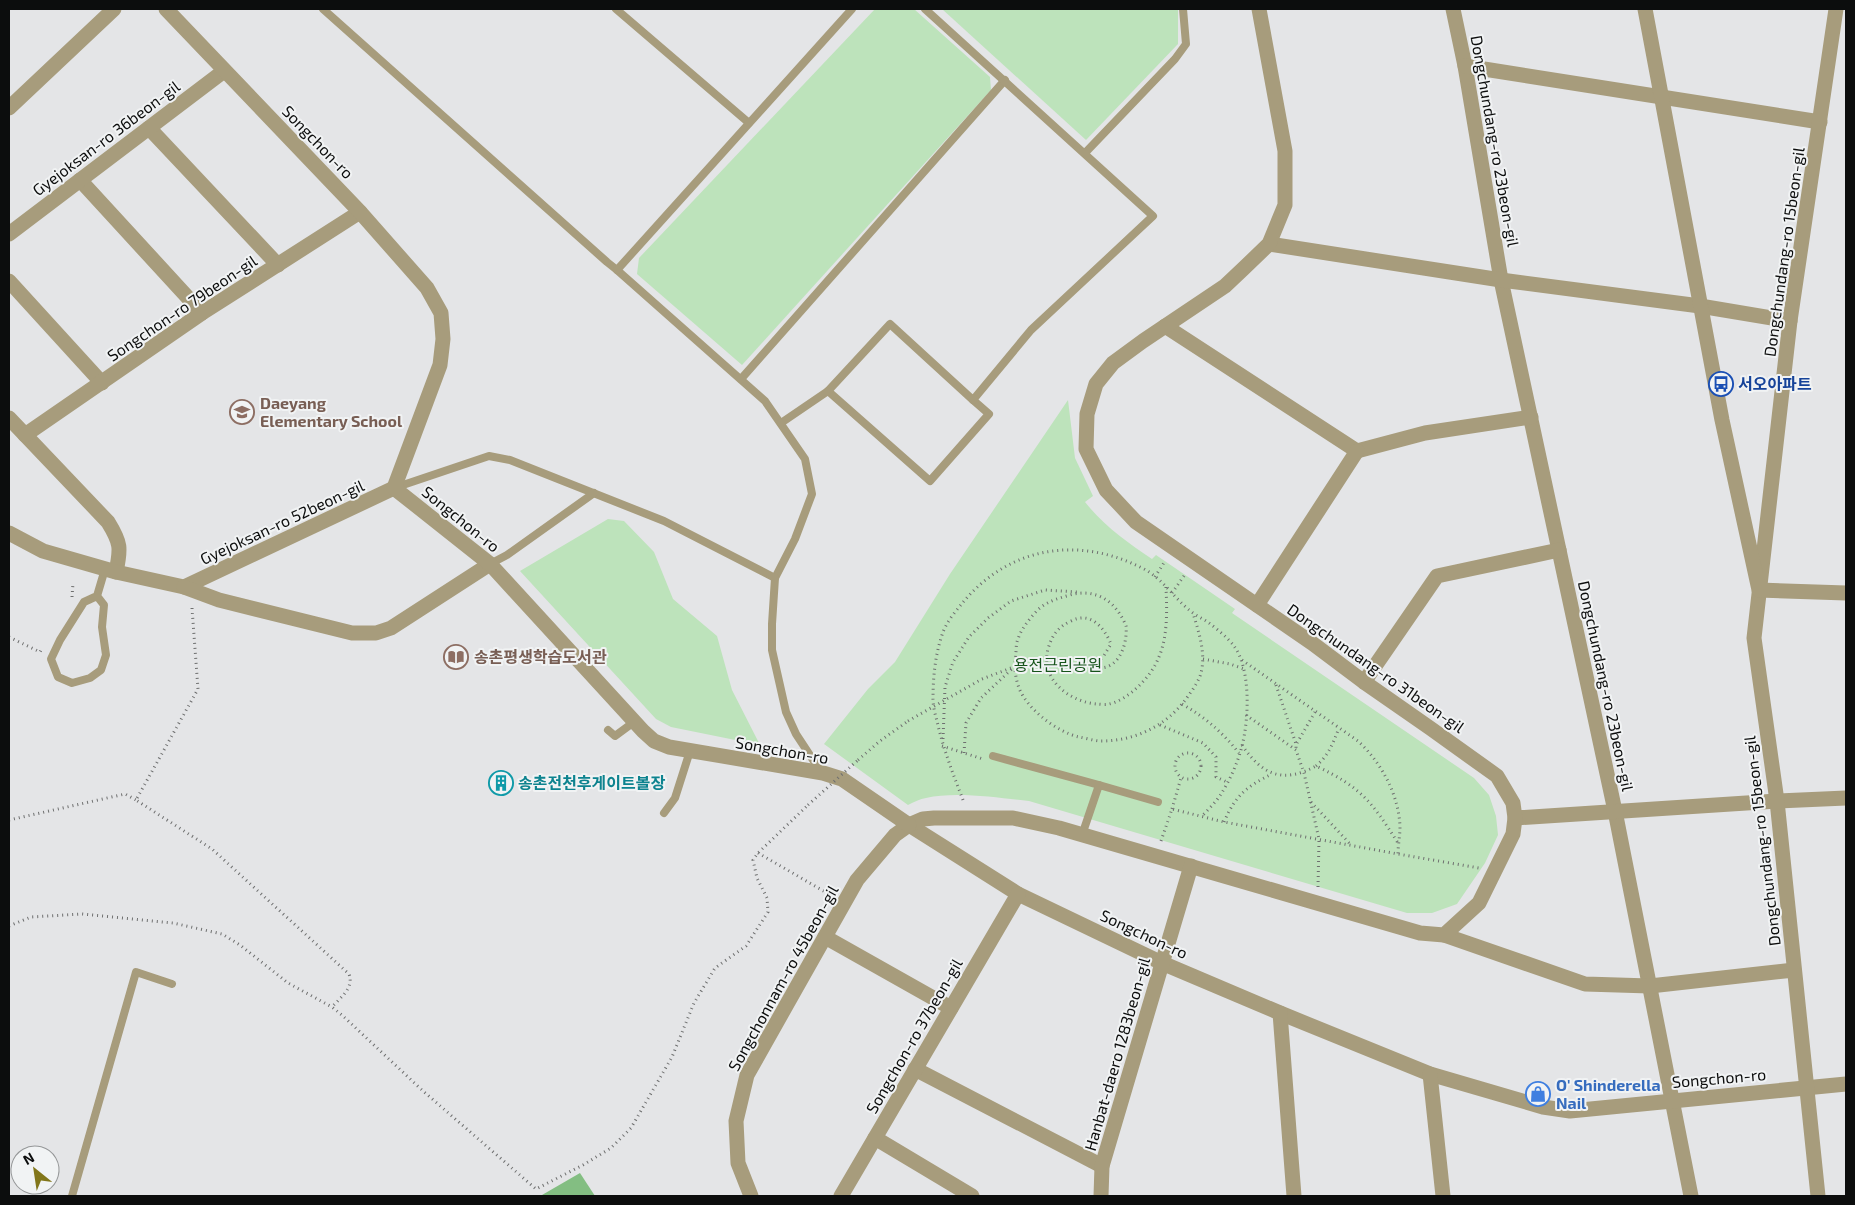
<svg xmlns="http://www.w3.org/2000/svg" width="1855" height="1205" font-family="'Exo 2','Noto Sans KR',sans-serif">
<rect width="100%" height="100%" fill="#e4e5e7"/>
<g fill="#bde3bb">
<path d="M875 9H914L990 77 991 90 742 365 637 274 639 258Z"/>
<path d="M942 9H1178V44L1086 140Z"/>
<path d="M1068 400 1075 458 1093 496 1085 502C1104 526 1127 542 1152 559L1156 555 1235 609 1232 613 1474 778 1489 795 1496 816 1498 835 1485 863 1457 904 1432 913H1407L1029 801C999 798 956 791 926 798 920 799 914 802 908 805L824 744 868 689 895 662 950 574Z"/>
<path d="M608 519 624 521 654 552 673 599 717 636 732 690 760 745 671 727 656 719 520 571Z"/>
</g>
<path fill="#83be82" d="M580 1173 595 1196H542V1195Z"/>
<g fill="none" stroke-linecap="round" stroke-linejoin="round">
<g stroke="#6e6f6f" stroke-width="3" stroke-dasharray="1 4" stroke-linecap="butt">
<path d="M1155 577 1165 561"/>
<path d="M1166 587C1167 610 1168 638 1158 659 1151 677 1128 700 1109 704 1105 705 1100 704 1097 704 1070 702 1040 680 1048 649 1052 635 1058 627 1071 621 1090 611 1104 627 1111 644L1103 657 1092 666C1116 675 1128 647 1126 626 1125 623 1123 619 1121 616 1110 597 1091 589 1070 595 1056 599 1044 602 1034 614 1027 622 1021 630 1018 639 1016 644 1016 650 1016 654 1014 666 1015 677 1019 688 1027 709 1057 732 1079 737 1086 738 1094 741 1101 741 1135 741 1166 726 1186 699 1191 692 1197 684 1200 676 1207 656 1199 633 1193 613"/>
<path d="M1172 593 1186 573"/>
<path d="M72 597 73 583"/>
<path d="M192 608 198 689 136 800 212 849 349 974C354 988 341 997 332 1007"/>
<path d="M9 637 40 652 41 650"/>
<path d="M1203 659 1230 664 1244 669"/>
<path d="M1242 660 1358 741C1381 762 1399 795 1400 827 1400 836 1398 845 1398 854"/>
<path d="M982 679 1011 668"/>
<path d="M1276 685 1296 744V750"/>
<path d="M1182 704C1206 718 1221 731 1239 753"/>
<path d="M1246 715 1296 750 1304 773 1319 839 1318 887"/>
<path d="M1160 725 1203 743 1216 757V777L1227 782"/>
<path d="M943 739 945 687 953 662 969 637 988 618 1011 601 1045 590 1077 592"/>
<path d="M1297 743 1315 712"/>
<path d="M1242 745C1262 775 1283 784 1316 766 1361 787 1372 802 1398 843"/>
<path d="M942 746 983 759"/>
<circle cx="1188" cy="766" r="13"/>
<path d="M964 753 966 723 981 698 1014 667"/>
<path d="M858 760 880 741 908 721"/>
<path d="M1316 766C1329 755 1333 743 1339 728"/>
<path d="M963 800C953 774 943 748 937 721 935 714 933 706 933 699 933 678 935 656 942 635 946 622 956 611 964 601 1011 546 1079 536 1142 568 1163 578 1175 600 1193 613 1198 617 1204 619 1209 623 1217 629 1228 638 1234 646 1251 669 1249 719 1242 746 1238 762 1230 780 1221 794 1216 802 1208 810 1201 817"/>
<path d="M1311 802 1351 845"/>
<path d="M1172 809 1181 778"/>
<path d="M9 820 125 794 136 800"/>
<path d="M1224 822C1235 796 1247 786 1272 774"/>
<path d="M1161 841 1172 809 1224 822 1398 854 1479 868"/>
<path d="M758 853 827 893"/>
<path d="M9 926 31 917 82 914 173 923 222 934 240 945 288 983 332 1007 343 1016 423 1091 536 1189 583 1165 611 1148 631 1128 672 1057 694 1003 715 968 746 946 768 912 767 898 757 878 753 860 758 853 808 805"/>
</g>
<g stroke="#a79c7c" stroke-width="8">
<path d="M323 9 607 262 617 270 765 401 805 459 812 494 795 539 775 578 772 624V650L786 712 796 734 821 772"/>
<path d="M616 9 749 123"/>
<path d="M1085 153 1175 59 1186 44 1183 9"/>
<path d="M617 270 852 9"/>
<path d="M741 379 1005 80"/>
<path d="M828 391 930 481 989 414 973 400"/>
<path d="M781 423 828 391 890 324 973 400 1031 330 1153 216 925 9"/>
<path d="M394 488 489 456 510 460 664 521 775 578"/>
<path d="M490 564 507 555 594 493"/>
<path d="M97 596 84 602 60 640 51 659 58 677 72 683 90 678 101 670 106 655 102 627 104 605 97 596 105 569"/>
<path d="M608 730 615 736 634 722"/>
<path d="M993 756 1099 785"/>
<path d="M664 813 675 798 690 751"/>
<path d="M1082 835 1099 785 1158 802"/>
<path d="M72 1196 136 972 172 984"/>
</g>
<g stroke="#a79c7c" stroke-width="15">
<path d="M1453 9 1465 66 1501 280 1615 811 1691 1196"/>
<path d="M1465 66 1820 122"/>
<path d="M9 108 114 9"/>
<path d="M149 128 278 265"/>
<path d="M80 180 202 313"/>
<path d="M9 234 224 71"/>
<path d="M1269 244 1501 280 1700 306 1790 321"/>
<path d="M9 281 102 383"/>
<path d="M1165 326 1357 451 1425 433 1531 417"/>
<path d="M9 418 108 522C121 543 121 548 116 572"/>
<path d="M25 435 202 313 360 212"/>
<path d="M9 533 43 551 116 572 184 587 394 488"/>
<path d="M184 587 219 600 352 633H376L391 628 490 564"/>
<path d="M1257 605 1357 451"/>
<path d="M1364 682 1437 576 1559 550"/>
<path d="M1515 818 1777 801 1846 798"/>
<path d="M909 825 1018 894 1162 963 1280 1013 1430 1074 1543 1107 1570 1111 1846 1084"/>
<path d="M1444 935 1585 984 1650 986 1794 970"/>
<path d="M825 937 951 1008"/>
<path d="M1280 1013 1294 1196"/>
<path d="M915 1069 1102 1166"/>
<path d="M1430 1074 1443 1196"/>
<path d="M875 1138 972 1196"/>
<path d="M751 1196 738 1163 736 1121 747 1075 857 880 895 835 909 825 923 819 934 818H1013L1059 828 1420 933 1444 935 1479 903 1513 834 1515 818 1513 803 1497 776 1430 728 1364 682 1312 643 1136 522 1106 490 1086 449 1087 414 1096 384 1113 363 1143 341 1225 286 1243 269 1269 244 1285 205V151L1259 9"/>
<path d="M841 1196 1018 894"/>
<path d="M1101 1196 1102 1166 1191 866"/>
<path d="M1818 1196 1777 801 1754 638 1790 321 1836 9"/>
</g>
<g stroke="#a79c7c" stroke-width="15">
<path d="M166 9 360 212 427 288 441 313 443 339 440 365 394 488 490 564 643 731 654 741 669 747 823 773 842 779 909 825"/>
<path d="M1645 9 1722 420 1759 590 1846 593"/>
</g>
<g stroke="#6e6f6f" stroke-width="3" stroke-dasharray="1 4" stroke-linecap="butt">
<path d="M908 721 982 679"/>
<path d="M808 805 858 760"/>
</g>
</g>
<defs>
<symbol id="bus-ring" viewBox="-11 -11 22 22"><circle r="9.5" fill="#f1f3f4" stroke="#1a4fb4" stroke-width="1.5"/><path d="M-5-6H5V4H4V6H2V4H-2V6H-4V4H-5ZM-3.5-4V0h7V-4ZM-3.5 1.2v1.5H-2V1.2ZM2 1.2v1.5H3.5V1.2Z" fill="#1a4fb4"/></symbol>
<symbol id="school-ring" viewBox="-11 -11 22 22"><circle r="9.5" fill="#f1f3f4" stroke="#8d6e63" stroke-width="1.5"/><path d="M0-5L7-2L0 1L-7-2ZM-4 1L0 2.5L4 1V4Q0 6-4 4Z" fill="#8d6e63"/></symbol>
<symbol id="library-ring" viewBox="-11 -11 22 22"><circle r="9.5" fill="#f1f3f4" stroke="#8d6e63" stroke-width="1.5"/><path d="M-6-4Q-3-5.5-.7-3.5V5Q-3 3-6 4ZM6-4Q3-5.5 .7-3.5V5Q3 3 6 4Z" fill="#8d6e63"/></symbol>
<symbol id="building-ring" viewBox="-11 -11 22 22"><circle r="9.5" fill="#f1f3f4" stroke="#0f9aa8" stroke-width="1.5"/><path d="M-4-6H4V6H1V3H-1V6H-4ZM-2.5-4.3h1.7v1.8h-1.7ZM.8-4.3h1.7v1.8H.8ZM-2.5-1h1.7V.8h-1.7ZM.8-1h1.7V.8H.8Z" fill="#0f9aa8"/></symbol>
<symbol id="shop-ring" viewBox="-11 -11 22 22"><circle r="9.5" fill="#f1f3f4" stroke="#3f7fe0" stroke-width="1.5"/><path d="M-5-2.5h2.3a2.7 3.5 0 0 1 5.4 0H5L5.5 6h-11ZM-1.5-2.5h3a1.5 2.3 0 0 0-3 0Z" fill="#3f7fe0"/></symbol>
</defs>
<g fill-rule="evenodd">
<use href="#bus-ring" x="1707" y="370" width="28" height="28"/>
<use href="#school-ring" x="228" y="398" width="28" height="28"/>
<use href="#library-ring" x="442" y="643" width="28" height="28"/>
<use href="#building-ring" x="487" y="769" width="28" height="28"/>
<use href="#shop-ring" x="1524" y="1080" width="28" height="28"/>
</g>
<g text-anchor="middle" stroke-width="4" stroke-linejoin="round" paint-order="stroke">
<g font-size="16" fill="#0c0d0d" stroke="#f1f3f4">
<text transform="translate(106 138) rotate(-37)" y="6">Gyejoksan-ro 36beon-gil</text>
<text transform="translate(1495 141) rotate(80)" y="6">Dongchundang-ro 23beon-gil</text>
<text transform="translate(318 142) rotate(46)" y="6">Songchon-ro</text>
<text transform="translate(1784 252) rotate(-82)" y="6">Dongchundang-ro 15beon-gil</text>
<text transform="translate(182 308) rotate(-34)" y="6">Songchon-ro 79beon-gil</text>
<text transform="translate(461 519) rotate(39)" y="6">Songchon-ro</text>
<text transform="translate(282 522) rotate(-25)" y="6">Gyejoksan-ro 52beon-gil</text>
<text transform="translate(1376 668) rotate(35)" y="6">Dongchundang-ro 31beon-gil</text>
<text transform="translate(1606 686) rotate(78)" y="6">Dongchundang-ro 23beon-gil</text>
<text transform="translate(782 750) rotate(10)" y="6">Songchon-ro</text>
<text transform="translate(1762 841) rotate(-97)" y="6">Dongchundang-ro 15beon-gil</text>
<text transform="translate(1144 934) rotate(25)" y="6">Songchon-ro</text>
<text transform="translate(783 978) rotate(-61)" y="6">Songchonnam-ro 45beon-gil</text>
<text transform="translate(914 1036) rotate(-60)" y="6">Songchon-ro 37beon-gil</text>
<text transform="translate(1117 1054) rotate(-74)" y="6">Hanbat-daero 1283beon-gil</text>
<text transform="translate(1719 1078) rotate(-5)" y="6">Songchon-ro</text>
</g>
<g font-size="16" font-weight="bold" fill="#164399" stroke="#f1f3f4" text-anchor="start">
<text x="1738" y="390">서오아파트</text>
</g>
<g font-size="16" font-weight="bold" fill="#785e54" stroke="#f1f3f4" text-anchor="start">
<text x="260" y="409">Daeyang<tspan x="260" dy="18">Elementary School</tspan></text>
<text x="474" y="663">송촌평생학습도서관</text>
</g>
<g font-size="16" fill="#17541b" stroke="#f1f3f4">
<text x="1058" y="671">용전근린공원</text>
</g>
<g font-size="16" font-weight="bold" fill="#0d838f" stroke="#f1f3f4" text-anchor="start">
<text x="518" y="789">송촌전천후게이트볼장</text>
</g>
<g font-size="16" font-weight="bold" fill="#366cbe" stroke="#f1f3f4" text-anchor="start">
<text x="1556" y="1091">O' Shinderella<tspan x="1556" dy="18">Nail</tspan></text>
</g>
</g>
<rect width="1855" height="1205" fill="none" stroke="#0c0d0d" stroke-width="20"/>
<g transform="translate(35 1170) rotate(330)"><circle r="24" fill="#f1f3f4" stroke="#959798"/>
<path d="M0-4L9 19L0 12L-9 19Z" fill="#82761a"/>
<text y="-8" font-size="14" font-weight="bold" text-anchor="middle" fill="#0c0d0d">N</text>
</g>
</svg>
